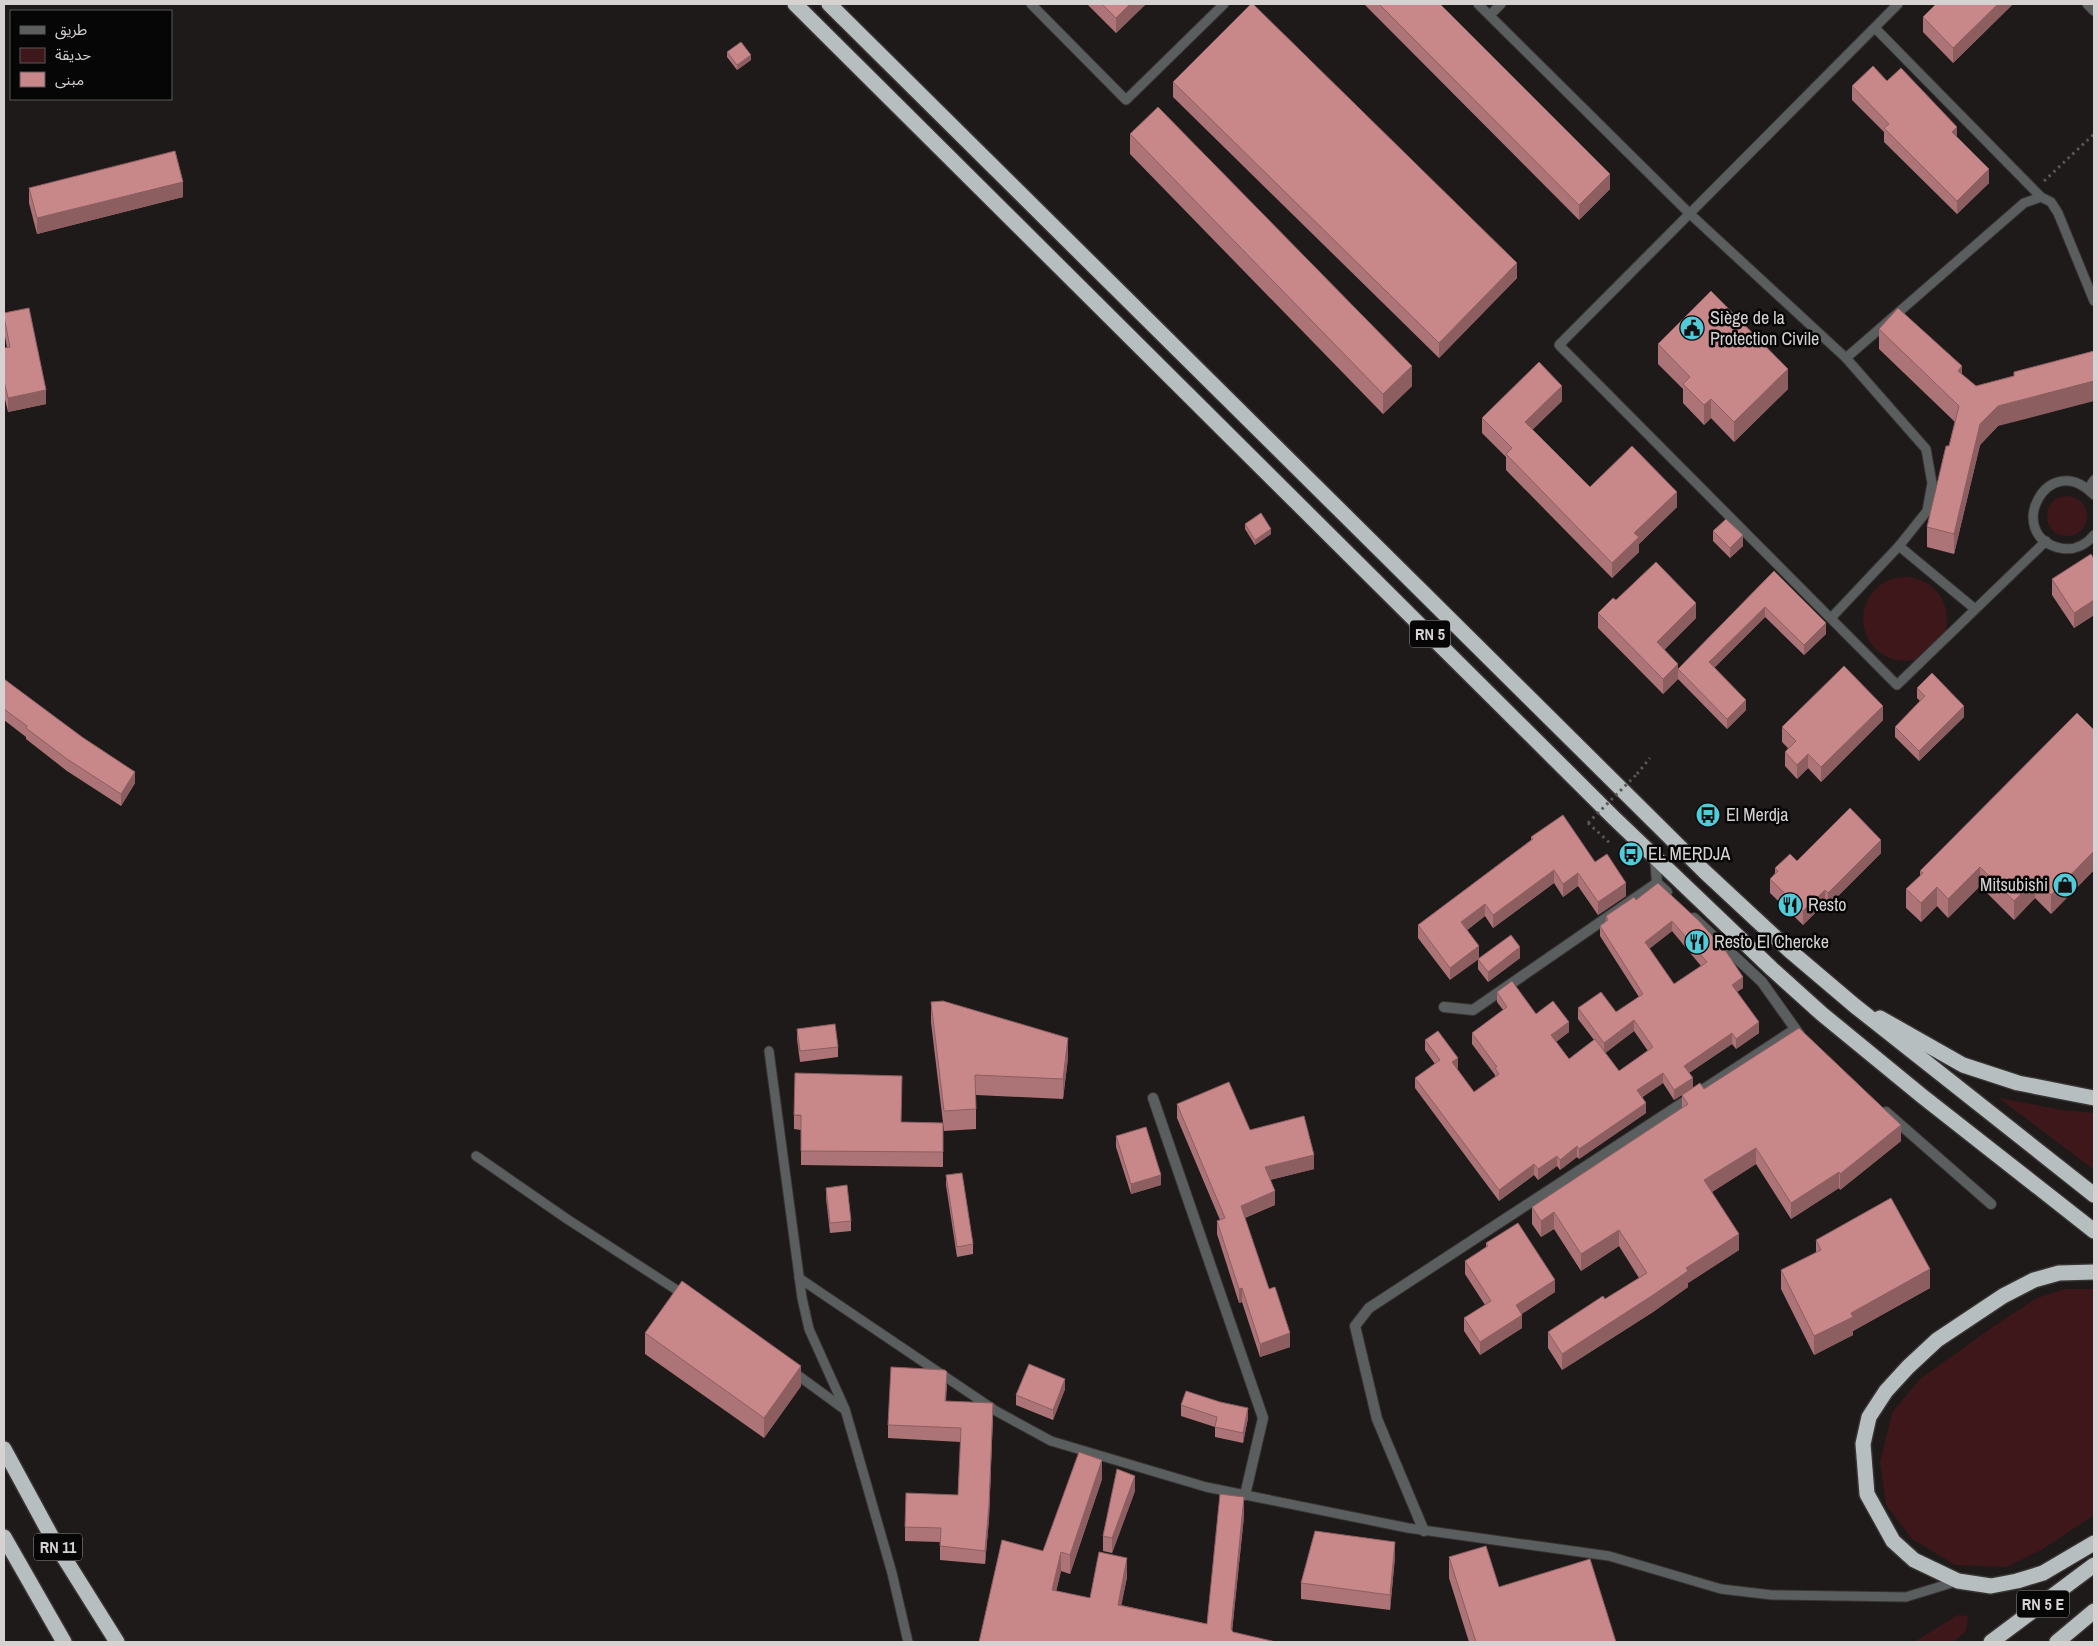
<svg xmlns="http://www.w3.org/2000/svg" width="2098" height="1646" font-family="'Archivo Narrow','Noto Sans Arabic',sans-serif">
<rect width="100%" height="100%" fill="#1f1a1a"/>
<g fill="#3d171a">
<circle cx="2067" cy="516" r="20"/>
<circle cx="1905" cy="619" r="42"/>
<path d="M1999 1098 2062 1110 2094 1113V1170Z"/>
<path d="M2065 1289H2094V1515L2043 1549 2007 1567 1955 1565 1911 1538 1886 1505 1880 1462 1892 1413 1920 1379 1994 1326 2037 1298Z"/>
<path d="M1958 1615 1968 1616 1966 1631 1953 1642H1914Z"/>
</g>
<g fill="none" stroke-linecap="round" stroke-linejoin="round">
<defs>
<g id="lane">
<path d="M1031 4 1126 100 1224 4"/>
<path d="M1478 4 1689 213 1846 358 2024 203 2041 197 2051 202 2058 213 2094 301"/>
<path d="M1898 4 1559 345 1897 685 2046 541"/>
<path d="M2087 4 2094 11"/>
<path d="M1490 15 1501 4"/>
<path d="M1875 28 2041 197"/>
<path d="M2088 489 2094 480"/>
<path d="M2094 495C2048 447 2003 535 2060 548 2074 551 2086 545 2094 535"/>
<path d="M1899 546 1975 609"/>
<path d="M1831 618 1899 546 1927 511 1932 483 1926 449 1846 358"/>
<path d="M769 1051 802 1298 809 1329 845 1409 892 1573 908 1642"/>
<path d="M476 1156 567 1219 686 1296"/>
<path d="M799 1278 996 1411 1051 1441 1206 1487 1408 1528 1609 1556 1721 1589 1772 1595 1906 1597 1958 1581"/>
<path d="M792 1371 844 1409"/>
</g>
<g id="street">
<path d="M1655 857 1657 883 1667 892"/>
<path d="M1694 918 1762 982 1799 1034"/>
<path d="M1444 1007 1473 1010 1657 883"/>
<path d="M1153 1098 1263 1418 1245 1495"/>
<path d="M1886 1112 1991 1204"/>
<path d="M1424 1531 1377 1419 1355 1326 1369 1308 1794 1030"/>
</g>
<g id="highway">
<path d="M795 4 1614 818 1772 969 1822 1014 1922 1096 2094 1231"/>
<path d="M829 4 1705 872 1789 950 1855 1006 2094 1195"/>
<path d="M1880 1018 1963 1065 2018 1083 2094 1098"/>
<path d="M2094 1272 2059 1273 2034 1280 2003 1296 1937 1340 1908 1367 1886 1391 1869 1417 1863 1444 1867 1494 1893 1541 1914 1560 1958 1581 1991 1586 2017 1581 2043 1573 2094 1543"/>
<path d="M4 1449 55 1543 117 1642"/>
<path d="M4 1537 64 1642"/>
<path d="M1991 1642 2094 1565"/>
<path d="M2057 1642 2094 1611"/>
</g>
</defs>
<use href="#lane" stroke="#393434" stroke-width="11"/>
<use href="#street" stroke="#393434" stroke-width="12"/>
<use href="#highway" stroke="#393434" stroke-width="18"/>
<g stroke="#5a5656" stroke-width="3" stroke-dasharray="2.5 4" stroke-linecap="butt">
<path d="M2044 181 2094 134"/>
<path d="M1637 774 1650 758"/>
<path d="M1588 823 1611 844"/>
</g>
<use href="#lane" stroke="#5b5e5f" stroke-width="9"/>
<use href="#street" stroke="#5b5e5f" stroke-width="10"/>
<use href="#highway" stroke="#b6bebf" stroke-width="15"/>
<path stroke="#5a5656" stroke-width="3" stroke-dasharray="2.5 4" stroke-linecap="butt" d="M1588 823 1637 774"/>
</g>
<g fill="#ac7476" fill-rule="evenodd">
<path d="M1087 4H1146L1116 33Z"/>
<path d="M1364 4H1440L1610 189 1579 220Z"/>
<path d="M1936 4H2013L1953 63 1923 32V17Z"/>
<path d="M727 52 751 60 737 70 727 57Z"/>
<path d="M1887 81 1957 137 1989 183 1957 214 1884 142V132L1852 100V86Z"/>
<path d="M1173 82 1517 278 1439 358 1173 97Z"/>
<path d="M1130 134 1412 386 1383 414 1130 154Z"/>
<path d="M29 188 183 197 37 234 29 203Z"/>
<path d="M4 313 46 404 8 412 4 395V348H7L4 331Z"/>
<path d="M1879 329 1962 374 1976 386 2014 376V372L2094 351 1998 426 1980 445 1954 554 1927 547V527L1949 446 1955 422 1879 349Z"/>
<path d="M1658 344 1788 389 1734 442 1711 418 1704 425 1683 403V389L1658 364Z"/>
<path d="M1562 401 1532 430 1590 487 1677 507 1639 544V552L1612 578 1506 470V457L1482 433V418Z"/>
<path d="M1245 524 1271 534 1255 545 1245 529Z"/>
<path d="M1713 531 1743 546 1730 558 1713 541Z"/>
<path d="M2094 559V615L2074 628 2052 595V579Z"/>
<path d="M1774 571 1826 634 1804 655 1765 617 1714 668 1746 710 1727 729 1678 679 1663 694 1598 628V613L1616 600 1696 618 1664 650 1678 669Z"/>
<path d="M4 679 135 783 121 806 67 771 26 739V737L4 720Z"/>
<path d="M1917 688 1964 717 1919 761 1895 737V727L1920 701 1917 698Z"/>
<path d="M1883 720 1821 782 1808 768 1797 779 1785 766V752L1788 748 1782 742V727Z"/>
<path d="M2094 730V870L2051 914 2035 898 2014 920 1980 886 1948 918 1937 906 1921 922 1906 908V889L1920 876V871Z"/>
<path d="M1531 837 1595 862 1626 896 1598 915 1578 886 1563 897 1554 883 1493 928 1485 916 1467 930 1450 980 1418 938V925L1531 840Z"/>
<path d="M1881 853 1828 906 1825 903 1803 925 1770 893V879L1775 873V868L1797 861Z"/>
<path d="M1658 883 1743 988 1737 992 1759 1033 1736 1049 1732 1044 1689 1073 1693 1088 1704 1089 1901 1141 1840 1190 1839 1188 1791 1219 1756 1164 1712 1192 1739 1250 1688 1283V1287L1653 1312 1562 1370 1548 1348V1332L1605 1299 1639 1278 1619 1246 1581 1271 1554 1229 1541 1237 1532 1224V1207L1682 1108V1095L1674 1100 1663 1083 1642 1097 1646 1113 1579 1159 1577 1157 1560 1170 1557 1166 1538 1180 1534 1175 1499 1201 1415 1088V1078L1435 1064 1425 1050V1040L1458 1068 1457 1069 1474 1092 1495 1077V1075L1472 1044V1033L1503 1010 1497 1002V992L1569 1032 1556 1042 1569 1059 1594 1040 1578 1019V1008L1616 1012 1639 997 1600 936V926L1606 921V916L1636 900ZM1672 931 1701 966 1674 984 1649 949ZM1634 1031 1648 1051 1619 1071 1605 1053Z"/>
<path d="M1520 958 1488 982 1478 969V959Z"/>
<path d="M931 1002 1068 1058 1063 1099 976 1095V1129L944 1131 931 1022Z"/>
<path d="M797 1029 838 1047V1057L800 1062 797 1039Z"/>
<path d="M1177 1104 1250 1130 1314 1169 1270 1180 1275 1205 1245 1218 1269 1289 1290 1347 1260 1357 1242 1302 1239 1303 1217 1234V1221L1220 1220 1177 1118Z"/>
<path d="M794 1115 901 1122 943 1123V1167L801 1165V1130L794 1129Z"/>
<path d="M1116 1136 1161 1185 1131 1194 1116 1147Z"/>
<path d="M946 1175 973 1244V1254L957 1257 946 1185Z"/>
<path d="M826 1188 851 1221V1231L830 1233 826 1198Z"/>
<path d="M1816 1240 1930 1288 1853 1331V1335L1814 1355 1781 1289V1270L1816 1253Z"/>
<path d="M1486 1243 1555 1292 1521 1314 1522 1328 1480 1355 1464 1331V1318L1485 1305 1465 1274V1261L1486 1247Z"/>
<path d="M645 1333 801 1386 764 1438 645 1354Z"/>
<path d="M947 1385 946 1401 993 1417 989 1519 985 1564 940 1560V1542L905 1541V1527L958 1495 961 1442 888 1438V1425Z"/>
<path d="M1065 1389 1053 1420 1016 1405V1395Z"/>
<path d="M1181 1405 1248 1418 1243 1443 1215 1437V1427L1181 1416Z"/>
<path d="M1102 1479 1070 1574 1061 1571 1056 1591 1090 1598 1127 1577 1121 1605 1207 1624 1244 1516 1232 1631 979 1642 1043 1551Z"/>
<path d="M1135 1491 1112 1553 1103 1551V1536Z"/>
<path d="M1395 1557 1390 1610 1301 1599V1583Z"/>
<path d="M1449 1557 1499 1587 1616 1642H1469L1449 1578Z"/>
</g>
<g fill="#8c5e60">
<path d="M1130 4H1146L1116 33V18Z"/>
<path d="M1998 4H2013L1953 63V48Z"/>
<path d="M751 55V60L737 70V65Z"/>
<path d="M1957 127V140L1952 132Z"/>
<path d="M1989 169V183L1957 214V201Z"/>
<path d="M1610 174V189L1579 220V205Z"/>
<path d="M183 182V197L37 234V218Z"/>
<path d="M1517 263V278L1439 358V343Z"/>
<path d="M1412 366V386L1383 414V394Z"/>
<path d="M1962 366V387L1958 371Z"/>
<path d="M1788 369V389L1734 442V422Z"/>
<path d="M2094 381V401L1998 426 1980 445 1954 554V534L1980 424 1998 406Z"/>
<path d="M1562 386V401L1525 437V422Z"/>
<path d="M46 390V404L8 412V398Z"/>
<path d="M1711 399V418L1704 425V405Z"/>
<path d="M1677 492V507L1639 544V552L1612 578V563L1634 533Z"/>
<path d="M1271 529V534L1255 545V540Z"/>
<path d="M1743 535V546L1730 558V548Z"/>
<path d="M2094 600V615L2074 628V613Z"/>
<path d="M1696 603V618L1657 657V642Z"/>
<path d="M1765 607V617L1709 673V662Z"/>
<path d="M1826 623V634L1804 655V645Z"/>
<path d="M1678 664V679L1663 694V679Z"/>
<path d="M1746 700V710L1727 729V719Z"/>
<path d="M1883 706V720L1821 782V767Z"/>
<path d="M1964 706V717L1919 761V751Z"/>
<path d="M1808 754V768L1797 779V765Z"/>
<path d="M135 772V783L121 806V794Z"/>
<path d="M1881 840V853L1828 906V893Z"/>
<path d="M2094 851V870L2051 914V895Z"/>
<path d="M1980 867V886L1948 918V899Z"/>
<path d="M1554 870V883L1493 928V915Z"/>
<path d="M1578 873V886L1563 897V884Z"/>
<path d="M2035 879V898L2014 920V901Z"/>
<path d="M1626 883V896L1598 915V902Z"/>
<path d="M1937 887V906L1921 922V903Z"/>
<path d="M1825 890V903L1803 925V911Z"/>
<path d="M1485 904V916L1461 935V922Z"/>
<path d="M1672 921V931L1645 952V942Z"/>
<path d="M1479 946V959L1450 980V968Z"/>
<path d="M1520 947V958L1488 982V972Z"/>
<path d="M1743 977V988L1732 995V985Z"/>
<path d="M1634 1020V1031L1604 1054V1043Z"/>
<path d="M1569 1022V1032L1551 1045V1035Z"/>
<path d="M1759 1022V1033L1736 1049V1039Z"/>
<path d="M1732 1033V1044L1684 1076V1066Z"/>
<path d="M1068 1038V1058L1063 1099V1079Z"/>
<path d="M1458 1058V1068L1452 1073V1062Z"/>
<path d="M1663 1073V1083L1637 1101V1090Z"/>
<path d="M1693 1078V1088L1674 1100V1090Z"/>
<path d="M1646 1103V1113L1579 1159V1149Z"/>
<path d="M1901 1125V1141L1840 1190V1174Z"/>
<path d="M1577 1146V1157L1560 1170V1160Z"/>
<path d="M1756 1148V1164L1704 1197V1180Z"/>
<path d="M1314 1155V1169L1265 1181V1167Z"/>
<path d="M1557 1156V1166L1538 1180V1169Z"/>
<path d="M1534 1164V1175L1499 1201V1190Z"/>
<path d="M1839 1172V1188L1791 1219V1203Z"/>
<path d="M1161 1175V1185L1131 1194V1184Z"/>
<path d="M1275 1191V1205L1241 1219V1206Z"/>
<path d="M1554 1212V1229L1541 1237V1221Z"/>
<path d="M1619 1230V1246L1581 1271V1254Z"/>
<path d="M1739 1234V1250L1688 1283V1287L1653 1312 1562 1370V1354L1686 1268Z"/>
<path d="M1930 1269V1288L1853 1331V1335L1814 1355V1336L1851 1313Z"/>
<path d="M1555 1280V1292L1516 1318V1305Z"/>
<path d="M1242 1288V1302L1239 1303V1289Z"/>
<path d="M1522 1315V1328L1480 1355V1342Z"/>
<path d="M1290 1333V1347L1260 1357V1344Z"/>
<path d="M801 1366V1386L764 1438V1418Z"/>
<path d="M1065 1379V1389L1053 1420V1410Z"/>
<path d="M993 1403 989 1519 985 1564V1551Z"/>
<path d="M1248 1408V1418L1243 1443V1433Z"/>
<path d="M1102 1460V1479L1070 1574V1555Z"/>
<path d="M1135 1476V1491L1112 1553V1538Z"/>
<path d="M1244 1497V1516L1231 1642V1629Z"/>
<path d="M1395 1542V1557L1390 1610V1595Z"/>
<path d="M1061 1552V1571L1052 1609V1590Z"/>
<path d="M1127 1558V1577L1118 1623V1605Z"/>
</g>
<g fill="#c88789" stroke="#8c5e60" fill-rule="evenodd">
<path d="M1102 4H1130L1116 18Z"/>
<path d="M1251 4H1253L1517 263 1439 343 1173 82Z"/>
<path d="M1379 4H1440L1610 174 1579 205Z"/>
<path d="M1936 4H1998L1953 48 1923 17Z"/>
<path d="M741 42 751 55 737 65 727 52Z"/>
<path d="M1873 66 1887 81 1901 68 1957 127 1952 132 1989 169 1957 201 1884 128 1889 124 1852 86Z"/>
<path d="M1158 107 1412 366 1383 394 1130 134Z"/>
<path d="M175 151 183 182 37 218 29 188Z"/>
<path d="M1711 291 1788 369 1734 422 1711 399 1704 405 1683 384 1690 377 1658 344Z"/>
<path d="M29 308 46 390 8 398 4 381V348L10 347 4 317V313Z"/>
<path d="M1898 308 1962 366 1958 371 1976 386 2014 376V372L2094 351V381L1998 406 1980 424 1954 534 1927 527 1946 446H1949L1959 406 1879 329Z"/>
<path d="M1539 362 1562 386 1525 422 1590 487 1632 446 1677 492 1634 533 1639 537 1612 563 1506 454 1512 448 1482 418Z"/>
<path d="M1261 513 1271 529 1255 540 1245 524Z"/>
<path d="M1726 519 1743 535 1730 548 1713 531Z"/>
<path d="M2091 554 2094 559V600L2074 613 2052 579Z"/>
<path d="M1656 562 1696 603 1657 642 1678 664 1663 679 1598 613 1613 598 1616 600Z"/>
<path d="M1774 571 1826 623 1804 645 1765 607 1709 662 1746 700 1727 719 1678 669Z"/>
<path d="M1844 666 1883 706 1821 767 1808 754 1797 765 1785 752 1796 741 1782 727Z"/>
<path d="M1932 673 1964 706 1919 751 1895 727 1925 696 1917 688Z"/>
<path d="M4 679 82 737 135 772 121 794 67 759 26 728 27 726 4 709Z"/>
<path d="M2077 713 2094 730V851L2051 895 2035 879 2014 901 1980 867 1948 899 1937 887 1921 903 1906 889 1923 873 1920 871Z"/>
<path d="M1850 808 1881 840 1828 893 1825 890 1803 911 1770 879 1778 871 1775 868 1790 854 1797 861Z"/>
<path d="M1563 815 1595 862 1607 854 1626 883 1598 902 1578 873 1563 884 1554 870 1493 915 1485 904 1461 922 1479 946 1450 968 1418 925 1533 839 1531 837Z"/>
<path d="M1658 883 1699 921 1725 950 1743 977 1732 985 1759 1022 1736 1039 1732 1033 1684 1066 1693 1078 1674 1090 1663 1073 1637 1090 1646 1103 1579 1149 1577 1146 1560 1160 1557 1156 1538 1169 1534 1164 1499 1190 1415 1078 1440 1060 1425 1040 1438 1031 1458 1058 1452 1062 1474 1092 1499 1074 1495 1068 1497 1067 1472 1033 1507 1007 1497 992 1512 981 1536 1014 1553 1001 1569 1022 1551 1035 1569 1059 1595 1039 1619 1071 1653 1047 1634 1020 1604 1043 1578 1008 1601 992 1616 1012 1643 994 1600 926 1608 920 1606 916 1634 897 1636 900ZM1672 921 1707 962 1674 984 1645 942Z"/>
<path d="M1511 935 1520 947 1488 972 1478 959Z"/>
<path d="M943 1001 1068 1038 1063 1079 975 1075 976 1109 944 1111 931 1002Z"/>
<path d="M835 1024 838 1047 800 1051 797 1029Z"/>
<path d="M1799 1028 1901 1125 1840 1174 1839 1172 1791 1203 1756 1148 1704 1180 1739 1234 1686 1268 1688 1271 1653 1295 1562 1354 1548 1332 1603 1296 1605 1299 1647 1273 1619 1230 1581 1254 1554 1212 1541 1221 1532 1207 1688 1104 1682 1095 1700 1083 1704 1089Z"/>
<path d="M795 1073 902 1076 901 1122 943 1123V1152L801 1151V1115H794Z"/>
<path d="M1229 1082 1250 1130 1304 1116 1314 1155 1265 1167 1275 1191 1241 1206 1269 1289 1275 1287 1290 1333 1260 1344 1242 1288 1239 1289 1217 1221 1225 1218 1177 1104Z"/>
<path d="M1146 1127 1161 1175 1131 1184 1116 1136Z"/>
<path d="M962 1173 973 1244 957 1247 946 1175Z"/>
<path d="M847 1185 851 1221 830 1223 826 1188Z"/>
<path d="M1891 1198 1930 1269 1851 1313 1853 1317 1814 1336 1781 1270 1821 1250 1816 1240Z"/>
<path d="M1518 1223 1555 1280 1516 1305 1522 1315 1480 1342 1464 1318 1491 1301 1465 1261 1488 1246 1486 1243Z"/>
<path d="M682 1281 801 1366 764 1418 645 1333Z"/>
<path d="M1029 1364 1065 1379 1053 1410 1016 1395Z"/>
<path d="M891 1367 945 1370 947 1372 945 1401 993 1403 989 1505 985 1551 940 1546 941 1528 905 1527 906 1493 958 1495 961 1428 888 1425Z"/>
<path d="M1186 1391 1220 1402 1248 1408 1243 1433 1215 1427 1217 1417 1181 1405Z"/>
<path d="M1079 1452 1102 1460 1070 1555 1061 1552 1052 1590 1090 1598 1099 1552 1127 1558 1118 1605 1207 1624 1220 1494 1244 1497 1231 1629 1233 1632 1276 1642H979L1002 1540 1043 1551Z"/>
<path d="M1117 1469 1135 1476 1112 1538 1103 1536Z"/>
<path d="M1315 1531 1395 1542 1390 1595 1301 1583Z"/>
<path d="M1486 1546 1499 1587 1590 1559 1616 1642H1476L1449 1557Z"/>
</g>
<defs>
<symbol id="civic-disc" viewBox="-11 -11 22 22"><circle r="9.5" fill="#52cbd9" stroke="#070606"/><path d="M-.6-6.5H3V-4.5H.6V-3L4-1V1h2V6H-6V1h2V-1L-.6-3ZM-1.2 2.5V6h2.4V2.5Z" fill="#111"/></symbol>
<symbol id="bus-disc" viewBox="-11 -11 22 22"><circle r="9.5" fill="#52cbd9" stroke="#070606"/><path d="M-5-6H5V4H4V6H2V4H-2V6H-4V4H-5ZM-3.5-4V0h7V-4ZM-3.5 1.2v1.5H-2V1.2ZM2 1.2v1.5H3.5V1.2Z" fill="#111"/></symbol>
<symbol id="shop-disc" viewBox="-11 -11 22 22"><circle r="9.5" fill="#52cbd9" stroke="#070606"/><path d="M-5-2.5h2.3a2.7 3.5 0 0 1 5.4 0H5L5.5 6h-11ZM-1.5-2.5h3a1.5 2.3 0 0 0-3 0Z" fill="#111"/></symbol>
<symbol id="restaurant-disc" viewBox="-11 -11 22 22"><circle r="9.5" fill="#52cbd9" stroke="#070606"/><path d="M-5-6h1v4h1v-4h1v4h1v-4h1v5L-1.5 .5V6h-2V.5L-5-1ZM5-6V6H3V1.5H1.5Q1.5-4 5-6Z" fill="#111"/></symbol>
</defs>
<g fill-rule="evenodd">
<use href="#civic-disc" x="1678" y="314" width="28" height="28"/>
<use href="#bus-disc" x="1694" y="801" width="28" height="28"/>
<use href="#bus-disc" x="1617" y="840" width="28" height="28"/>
<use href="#shop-disc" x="2051" y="871" width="28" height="28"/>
<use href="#restaurant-disc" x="1776" y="891" width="28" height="28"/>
<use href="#restaurant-disc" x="1683" y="928" width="28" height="28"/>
</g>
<g text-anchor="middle" stroke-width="5" stroke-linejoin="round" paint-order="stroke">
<g fill="#070606" stroke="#989595" stroke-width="1">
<rect x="1410" y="620.5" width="40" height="27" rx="4"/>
<rect x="34" y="1533.5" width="48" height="27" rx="4"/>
<rect x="2017" y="1590.5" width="52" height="27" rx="4"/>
</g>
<g font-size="16" font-weight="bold" fill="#d6d2d2">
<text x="1430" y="640">RN 5</text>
<text x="58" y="1553">RN 11</text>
<text x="2043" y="1610">RN 5 E</text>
</g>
<g font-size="18" fill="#d6d2d2" stroke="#070606" text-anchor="start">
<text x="1710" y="324">Siège de la<tspan x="1710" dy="21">Protection Civile</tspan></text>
<text x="1726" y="821">El Merdja</text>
<text x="1648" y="860">EL MERDJA</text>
<text x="2048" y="891" text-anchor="end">Mitsubishi</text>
<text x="1808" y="911">Resto</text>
<text x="1714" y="948">Resto El Chercke</text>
</g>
</g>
<rect width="2098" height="1646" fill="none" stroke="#d6d2d2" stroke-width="10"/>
<rect x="10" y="10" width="162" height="90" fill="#070606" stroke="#5a5858"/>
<rect x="20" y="26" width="25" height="8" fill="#5b5e5f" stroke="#5a5858"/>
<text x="55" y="35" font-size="15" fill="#d6d2d2">طريق</text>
<rect x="20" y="48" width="25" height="15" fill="#3d171a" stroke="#5a5858"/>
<text x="55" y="60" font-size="15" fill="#d6d2d2">حديقة</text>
<rect x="20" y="72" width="25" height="15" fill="#c88789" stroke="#5a5858"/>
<text x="55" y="85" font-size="15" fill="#d6d2d2">مبنى</text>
</svg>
